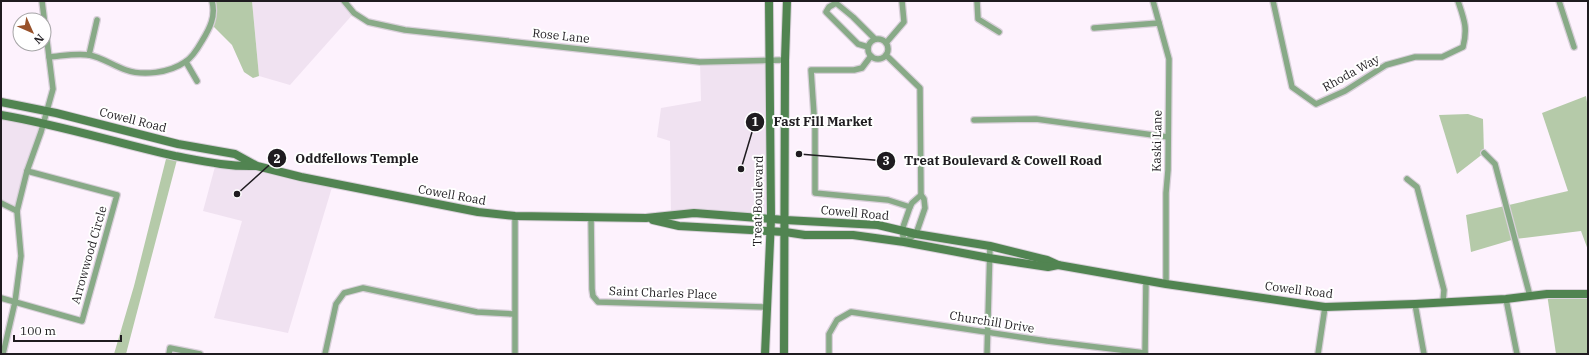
<svg xmlns="http://www.w3.org/2000/svg" width="1589" height="355" font-family="'IBM Plex Serif',serif">
<rect width="100%" height="100%" fill="#fdf2fd"/>
<g fill="#f0e2f1">
<path d="M252 1H344L354 13 290 85 259 76Z"/>
<path d="M770 61 771 219 671 216 670 141 657 137 661 108 701 101 700 62Z"/>
<path d="M1 115 44 123 17 211 1 203Z"/>
<path d="M216 163 257 166 333 184 288 333 214 318 242 221 203 211Z"/>
</g>
<g fill="#b5caa9">
<path d="M212 1H252L259 76 253 78 244 72 232 45 211 24Z"/>
<path d="M1586 96 1588 108V250L1581 231 1515 239 1471 252 1466 215 1568 191 1542 113Z"/>
<path d="M1468 114 1483 119 1484 153 1457 174 1439 115Z"/>
<path d="M167 155 178 156 126 354H114L134 286Z"/>
<path d="M1547 294H1588V354H1556Z"/>
</g>
<g fill="none" stroke-linecap="round" stroke-linejoin="round">
<defs>
<g id="street">
<path d="M344 1 354 13 368 22 405 30 700 62 785 60"/>
<path d="M977 1 978 19 999 32"/>
<path d="M1153 1 1169 59 1168 170 1166 193V284"/>
<path d="M1273 1 1292 87 1316 104 1345 91 1386 65 1415 57H1442L1463 47C1468 28 1464 19 1458 1"/>
<path d="M1559 1 1574 47"/>
<path d="M1094 28 1159 23"/>
<circle cx="878" cy="49" r="10"/>
<path d="M886 43 904 22 902 1"/>
<path d="M868 47 858 44 826 12 829 7 836 3 853 17 875 39"/>
<path d="M89 55 97 20"/>
<path d="M886 55 920 88 921 195 924 199 925 208 916 234 904 242 902 230 910 207"/>
<path d="M871 56 862 68 854 70H811L815 129V193L888 200 910 207 912 203 921 195"/>
<path d="M49 57C62 56 76 53 89 55 101 57 114 66 126 70 143 76 169 73 185 62 192 58 198 48 202 41 210 28 216 16 212 1"/>
<path d="M186 62 197 81"/>
<path d="M974 120 1036 119 1168 137"/>
<path d="M1484 153 1495 164 1530 296"/>
<path d="M1407 179 1417 187 1444 290 1443 302"/>
<path d="M1 203 17 211"/>
<path d="M515 216V354"/>
<path d="M591 217 592 289 593 296 598 302 766 307"/>
<path d="M1 298 82 321 117 195 27 171"/>
<path d="M1506 299 1517 354"/>
<path d="M1415 304 1424 354"/>
<path d="M3 354 15 302 21 256 17 211 27 171 41 132 53 89 42 1"/>
<path d="M169 354 170 348 200 354"/>
<path d="M325 354 336 304 344 293 363 288 477 312 514 314"/>
<path d="M829 354V334L837 320 851 312 1047 341 1145 353"/>
<path d="M987 354 990 246"/>
<path d="M1145 354 1146 280"/>
<path d="M1318 354 1325 307"/>
</g>
<g id="secondary">
<path d="M1 102 56 113 178 144 235 154 257 166 301 177 478 212 515 216 646 218 694 213 785 220 878 225 916 234 990 246 1047 260 1058 265 1166 284 1325 307 1415 304 1506 299 1547 294H1588"/>
<path d="M1 115C60 125 117 143 175 156 202 161 229 167 256 166"/>
<path d="M653 220 679 226 785 232 805 235H853L904 242 989 258 1048 267 1058 265"/>
<path d="M765 354 771 219 769 1"/>
<path d="M784 354 785 60 787 1"/>
</g>
</defs>
<use href="#street" stroke="#d9d0da" stroke-width="8"/>
<use href="#secondary" stroke="#d9d0da" stroke-width="10"/>
<use href="#street" stroke="#88aa87" stroke-width="5.5"/>
<use href="#secondary" stroke="#518451" stroke-width="8"/>
</g>
<g text-anchor="middle" stroke-width="4" stroke-linejoin="round" paint-order="stroke">
<g font-size="12" fill="#1f1c20" stroke="#fff">
<text transform="translate(561 36) rotate(6)" y="4">Rose Lane</text>
<text transform="translate(1351 73) rotate(-29)" y="4">Rhoda Way</text>
<text transform="translate(133 120) rotate(14)" y="4">Cowell Road</text>
<text transform="translate(1157 141) rotate(-89)" y="4">Kaski Lane</text>
<text transform="translate(452 195) rotate(10)" y="4">Cowell Road</text>
<text transform="translate(758 201) rotate(-89)" y="4">Treat Boulevard</text>
<text transform="translate(855 213) rotate(5)" y="4">Cowell Road</text>
<text transform="translate(89 255) rotate(-74)" y="4">Arrowwood Circle</text>
<text transform="translate(1299 290) rotate(7)" y="4">Cowell Road</text>
<text transform="translate(663 293) rotate(2)" y="4">Saint Charles Place</text>
<text transform="translate(992 322) rotate(9)" y="4">Churchill Drive</text>
</g>
</g>
<path fill="none" stroke="#1f1c20" stroke-width="1.5" d="M741 169L755 122M237 194L277 158M799 154L886 161"/>
<g fill="#1f1c20" stroke="#fff" stroke-width="1.5">
<circle cx="741" cy="169" r="4"/>
<circle cx="237" cy="194" r="4"/>
<circle cx="799" cy="154" r="4"/>
<circle cx="755" cy="122" r="10"/>
<circle cx="277" cy="158" r="10"/>
<circle cx="886" cy="161" r="10"/>
</g>
<g font-size="12" text-anchor="middle" font-weight="bold" fill="#fff">
<text x="755" y="126">1</text>
<text x="277" y="163">2</text>
<text x="886" y="165">3</text>
</g>
<g font-size="13" text-anchor="middle" font-weight="bold" fill="#1f1c20" stroke="#fff" stroke-width="4" stroke-linejoin="round" paint-order="stroke">
<text x="823" y="126">Fast Fill Market</text>
<text x="357" y="163">Oddfellows Temple</text>
<text x="1003" y="165">Treat Boulevard &amp; Cowell Road</text>
</g>
<rect width="1589" height="355" fill="none" stroke="#1f1c20" stroke-width="4"/>
<g transform="translate(32 32) rotate(135)"><circle r="19" fill="#ffffff" stroke="#a5a4a6"/>
<path d="M0-3L7 15L0 10L-7 15Z" fill="#98522b"/>
<text y="-6" font-size="11" font-weight="bold" text-anchor="middle" fill="#1f1c20">N</text>
</g>
<path d="M14 335v6h107v-6" fill="none" stroke="#1f1c20" stroke-width="2"/>
<text x="20" y="335" font-size="12" fill="#1f1c20" stroke="#ffffff" stroke-width="3" paint-order="stroke">100 m</text>
</svg>
